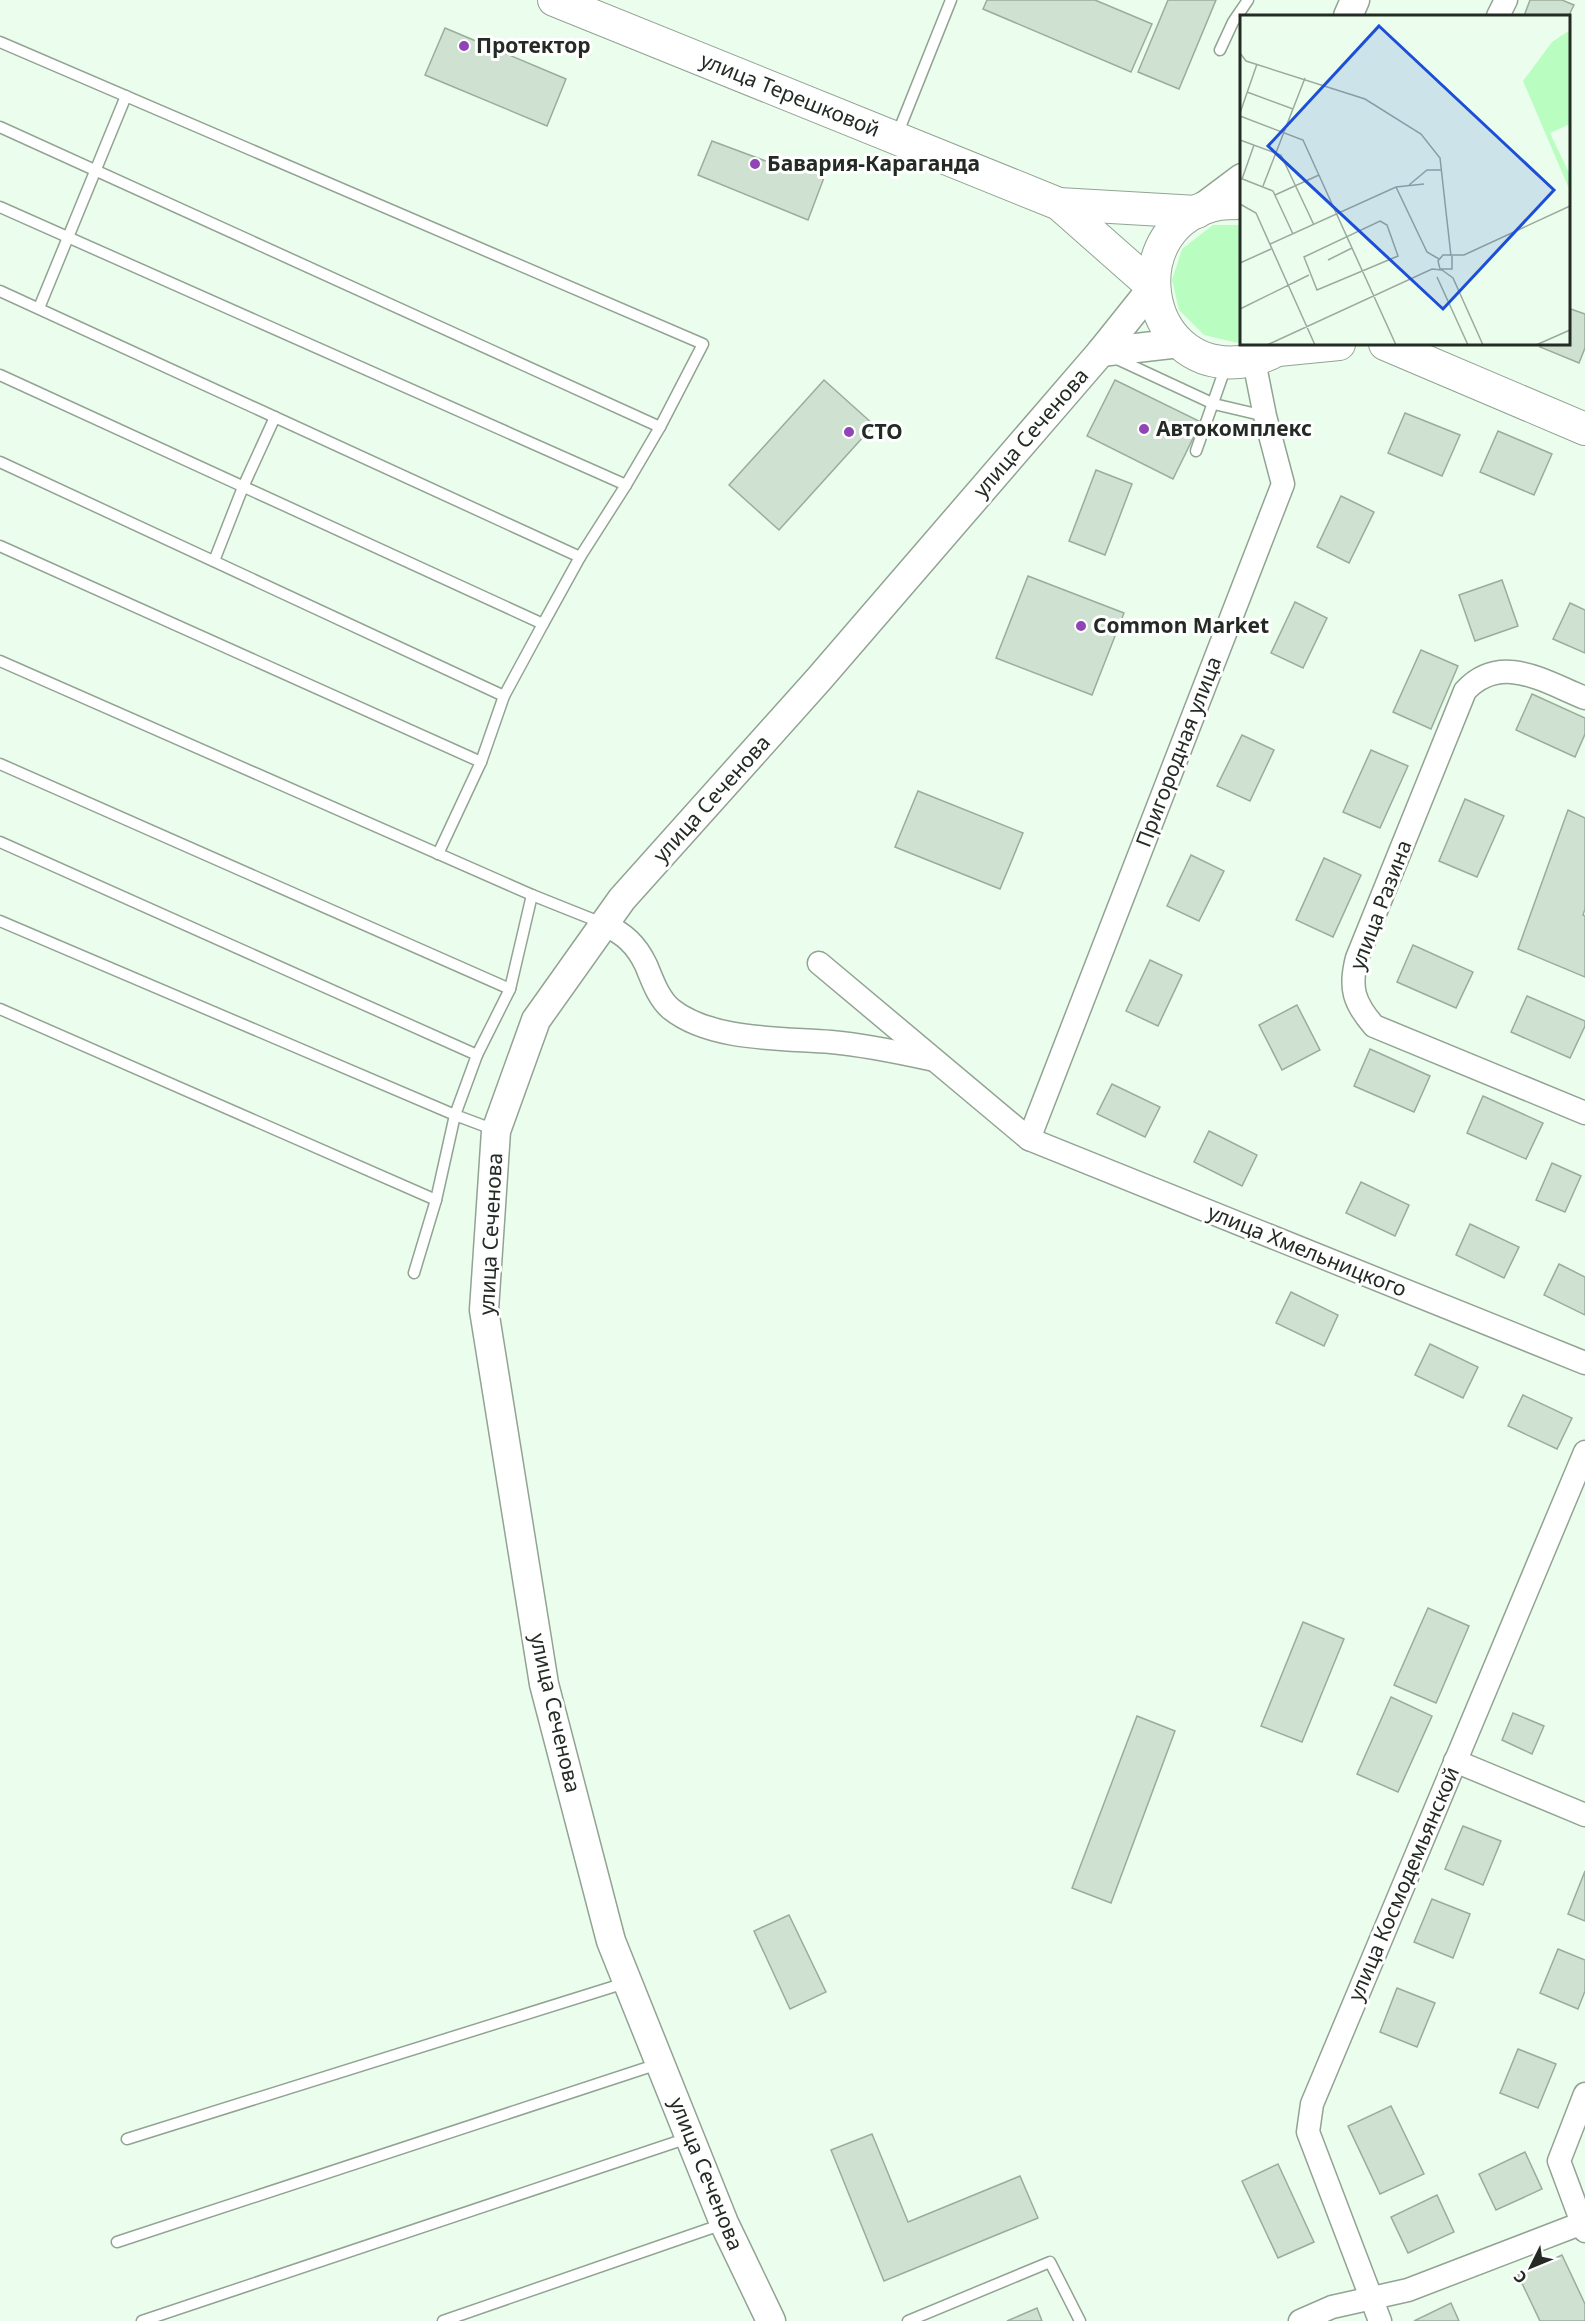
<svg xmlns="http://www.w3.org/2000/svg" width="1585" height="2321" font-family="'Noto Sans',sans-serif">
<rect width="100%" height="100%" fill="#ebfeed"/>
<path fill="#b9fdc1" d="M1213 225H1241L1242 341 1238 343 1204 335 1179 310 1172 280 1182 249Z"/>
<g fill="#cfe1d1" stroke="#9bac9c" stroke-width="1.5">
<path d="M987 0H1095L1152 24 1131 72 983 9Z"/>
<path d="M1168 0H1216L1179 89 1138 72Z"/>
<path d="M1530 0H1562L1574 5 1568 17 1524 16Z"/>
<path d="M445 28 566 79 547 126 425 75Z"/>
<path d="M712 141 779 166 783 159 825 175 808 220 698 175Z"/>
<path d="M1568 308 1585 314V348L1579 363 1540 347 1542 344H1568Z"/>
<path d="M824 380 874 425 779 530 729 485Z"/>
<path d="M1115 380 1201 422 1173 479 1087 436Z"/>
<path d="M1405 413 1460 435 1442 476 1388 453Z"/>
<path d="M1498 431 1552 454 1534 495 1480 472Z"/>
<path d="M1096 470 1132 484 1105 555 1069 541Z"/>
<path d="M1341 496 1374 512 1349 563 1317 547Z"/>
<path d="M1028 576 1124 613 1092 695 996 658Z"/>
<path d="M1502 580 1518 626 1475 641 1459 595Z"/>
<path d="M1295 602 1327 618 1303 668 1271 653Z"/>
<path d="M1570 603 1585 610V653L1553 639Z"/>
<path d="M1421 650 1458 666 1431 729 1393 712Z"/>
<path d="M1532 694 1585 718V734L1575 757 1516 730Z"/>
<path d="M1242 735 1274 750 1250 801 1217 786Z"/>
<path d="M1371 750 1408 766 1380 828 1343 812Z"/>
<path d="M918 791 1023 833 1000 889 895 847Z"/>
<path d="M1465 799 1504 816 1477 877 1439 861Z"/>
<path d="M1568 810 1585 818V909L1583 915 1585 916V977L1518 949Z"/>
<path d="M1191 855 1224 871 1199 921 1167 906Z"/>
<path d="M1324 858 1361 875 1333 937 1296 920Z"/>
<path d="M1413 945 1473 972 1456 1008 1397 982Z"/>
<path d="M1150 960 1182 975 1158 1026 1126 1011Z"/>
<path d="M1527 996 1585 1021V1026L1570 1058 1511 1032Z"/>
<path d="M1297 1005 1320 1050 1282 1070 1259 1025Z"/>
<path d="M1370 1049 1430 1076 1414 1112 1354 1086Z"/>
<path d="M1112 1084 1160 1107 1145 1137 1097 1114Z"/>
<path d="M1483 1096 1543 1123 1526 1159 1467 1133Z"/>
<path d="M1209 1131 1257 1155 1242 1186 1194 1162Z"/>
<path d="M1552 1163 1581 1176 1565 1212 1536 1200Z"/>
<path d="M1361 1182 1409 1205 1395 1236 1346 1213Z"/>
<path d="M1470 1224 1519 1247 1504 1278 1456 1255Z"/>
<path d="M1559 1264 1585 1277V1315L1544 1295Z"/>
<path d="M1291 1292 1338 1315 1324 1346 1276 1323Z"/>
<path d="M1430 1344 1478 1367 1463 1398 1415 1375Z"/>
<path d="M1523 1395 1572 1418 1557 1449 1508 1426Z"/>
<path d="M1428 1608 1469 1626 1436 1703 1394 1685Z"/>
<path d="M1303 1622 1344 1639 1302 1742 1261 1726Z"/>
<path d="M1391 1697 1432 1716 1398 1792 1357 1774Z"/>
<path d="M1513 1713 1544 1726 1532 1754 1502 1740Z"/>
<path d="M1137 1716 1175 1731 1111 1903 1072 1888Z"/>
<path d="M1463 1826 1501 1841 1483 1885 1445 1869Z"/>
<path d="M1585 1871V1921L1568 1914Z"/>
<path d="M1432 1899 1470 1914 1453 1958 1414 1942Z"/>
<path d="M789 1915 826 1992 790 2009 754 1931Z"/>
<path d="M1558 1949 1585 1960V1991L1578 2009 1540 1993Z"/>
<path d="M1397 1988 1435 2003 1417 2047 1380 2032Z"/>
<path d="M1518 2049 1556 2064 1538 2108 1500 2093Z"/>
<path d="M1391 2106 1424 2174 1380 2194 1348 2126Z"/>
<path d="M872 2134 908 2222 1020 2176 1038 2218 884 2281 831 2150Z"/>
<path d="M1525 2152 1542 2189 1496 2210 1479 2174Z"/>
<path d="M1278 2164 1314 2242 1278 2258 1242 2181Z"/>
<path d="M1437 2195 1454 2232 1408 2253 1391 2217Z"/>
<path d="M1562 2255 1585 2304V2321H1540L1518 2275Z"/>
<path d="M1451 2303 1459 2321H1414Z"/>
<path d="M1037 2308 1042 2321H1007Z"/>
</g>
<g fill="none" stroke-linecap="round" stroke-linejoin="round">
<defs>
<g id="service">
<path d="M0 42 703 344 660 427"/>
<path d="M1220 50 1233 22 1248 0"/>
<path d="M0 127 660 427 626 485"/>
<path d="M897 135 951 0"/>
<path d="M0 207 626 485 580 557"/>
<path d="M0 291 580 557 543 624"/>
<path d="M39 308 126 96"/>
<path d="M1115 358 1214 404 1265 416"/>
<path d="M0 375 543 624 504 696"/>
<path d="M1196 451 1227 363"/>
<path d="M0 462 504 696 481 762"/>
<path d="M0 546 481 762 438 854"/>
<path d="M214 561 243 487 275 417"/>
<path d="M0 661 532 895 510 989"/>
<path d="M0 764 510 989 477 1055"/>
<path d="M0 842 477 1055 455 1115 495 1130"/>
<path d="M532 895 602 923"/>
<path d="M0 921 455 1115 436 1200"/>
<path d="M0 1009 436 1200 414 1273"/>
<path d="M127 2139 625 1983"/>
<path d="M117 2242 658 2064"/>
<path d="M142 2321 688 2138"/>
<path d="M443 2321 723 2224"/>
<path d="M908 2321 1050 2262 1080 2321"/>
</g>
<g id="minor">
<path d="M1498 16 1506 0"/>
<path d="M1585 698C1545 682 1501 652 1465 691L1357 958C1349 988 1354 1003 1374 1026L1585 1113"/>
<path d="M604 924C624 934 636 944 646 965 652 979 658 998 671 1009 711 1041 782 1038 831 1042 864 1045 898 1052 930 1059"/>
<path d="M819 963 1029 1139 1585 1363"/>
<path d="M1029 1139 1283 484 1265 416 1254 361"/>
<path d="M1455 1761 1585 1815"/>
<path d="M1585 2094 1559 2161 1585 2231"/>
<path d="M1300 2321 1332 2307 1408 2290 1585 2222"/>
<path d="M1380 2321 1308 2132 1312 2104 1585 1452"/>
</g>
<g id="tertiary">
<path d="M1348 16 1355 0"/>
<path d="M1198 211 1242 178"/>
<path d="M1101 352 1180 343"/>
<path d="M771 2321 724 2223 611 1941 544 1684 484 1310 496 1131 536 1020 622 899 819 679 1101 352 1153 287"/>
</g>
<g id="secondary">
<path d="M554 0 1059 204 1153 287"/>
<path d="M1242 203C1234 203 1226 203 1219 204 1120 223 1141 371 1239 362 1256 360 1272 355 1285 344"/>
<path d="M1059 204 1197 212"/>
<path d="M1385 344 1585 429"/>
<path d="M1278 350 1339 344"/>
</g>
</defs>
<use href="#service" stroke="#92a393" stroke-width="13"/>
<use href="#minor" stroke="#92a393" stroke-width="25"/>
<use href="#tertiary" stroke="#92a393" stroke-width="31"/>
<use href="#secondary" stroke="#92a393" stroke-width="34"/>
<use href="#service" stroke="#fff" stroke-width="10"/>
<use href="#minor" stroke="#fff" stroke-width="22"/>
<use href="#tertiary" stroke="#fff" stroke-width="28"/>
<use href="#secondary" stroke="#fff" stroke-width="32"/>
</g>
<g fill="#9144b5" stroke="#fff" stroke-width="2">
<circle cx="464" cy="46" r="6"/>
<circle cx="755" cy="164" r="6"/>
<circle cx="1144" cy="429" r="6"/>
<circle cx="849" cy="432" r="6"/>
<circle cx="1081" cy="626" r="6"/>
</g>
<g text-anchor="middle" stroke-width="6" stroke-linejoin="round" paint-order="stroke">
<g font-size="21" font-weight="bold" fill="#242b25" stroke="#fff" text-anchor="start">
<text x="476" y="53">Протектор</text>
<text x="767" y="171">Бавария-Караганда</text>
<text x="1156" y="436">Автокомплекс</text>
<text x="861" y="439">СТО</text>
<text x="1093" y="633">Common Market</text>
</g>
<g font-size="21" fill="#242b25" stroke="#fff">
<text transform="translate(790 95) rotate(22)" y="7">улица Терешковой</text>
<text transform="translate(1031 433) rotate(-49)" y="7">улица Сеченова</text>
<text transform="translate(1179 752) rotate(-69)" y="7">Пригородная улица</text>
<text transform="translate(712 799) rotate(-48)" y="7">улица Сеченова</text>
<text transform="translate(1381 905) rotate(-69)" y="7">улица Разина</text>
<text transform="translate(491 1234) rotate(-87)" y="7">улица Сеченова</text>
<text transform="translate(1307 1251) rotate(22)" y="7">улица Хмельницкого</text>
<text transform="translate(555 1713) rotate(77)" y="7">улица Сеченова</text>
<text transform="translate(1404 1884) rotate(-67)" y="7">улица Космодемьянской</text>
<text transform="translate(706 2174) rotate(68)" y="7">улица Сеченова</text>
</g>
</g>
<g transform="translate(1240 15)">
<rect width="330" height="330" fill="#ebfeed"/>
<path d="M330 15V109L310 118 330 160V176L283 66 312 27Z" fill="#b9fdc1"/>
<path fill="none" stroke="#9baa9d" stroke-width="1.5" d="M0 38 6 46 125 84 181 119 200 143 211 241M7 77 53 94M0 98 17 49M0 101 63 125 156 330M0 125 41 140 74 210M0 163 33 176 53 219M2 164 14 130M169 170 187 155H202M23 171 65 63M156 172 187 237 199 244M35 180 79 160M0 189 16 198 75 330M140 206 147 210 158 241 77 275 64 242ZM30 229 156 172 184 169M212 241V254H200L198 246 203 240H224L330 191M88 245 112 233M0 248 31 234M202 255 213 263 243 330M197 262 228 330M0 294 69 260M27 330 192 254 202 255M296 330 330 315"/>
<path fill="#1d4ed8" fill-opacity="0.15" stroke="#1d4ed8" stroke-width="3" d="M139 11 314 175 203 294 28 131Z"/>
<rect width="330" height="330" fill="none" stroke="#242b25" stroke-width="3"/>
</g>
<g transform="translate(1531 2267) rotate(227)" stroke="#ffffff" stroke-width="4.5" paint-order="stroke">
<path d="M0-4.5L10 22L0 15L-10 22Z" fill="#242b25"/>
<text y="-9" font-size="16" font-weight="bold" text-anchor="middle" fill="#242b25">С</text>
</g>
</svg>
